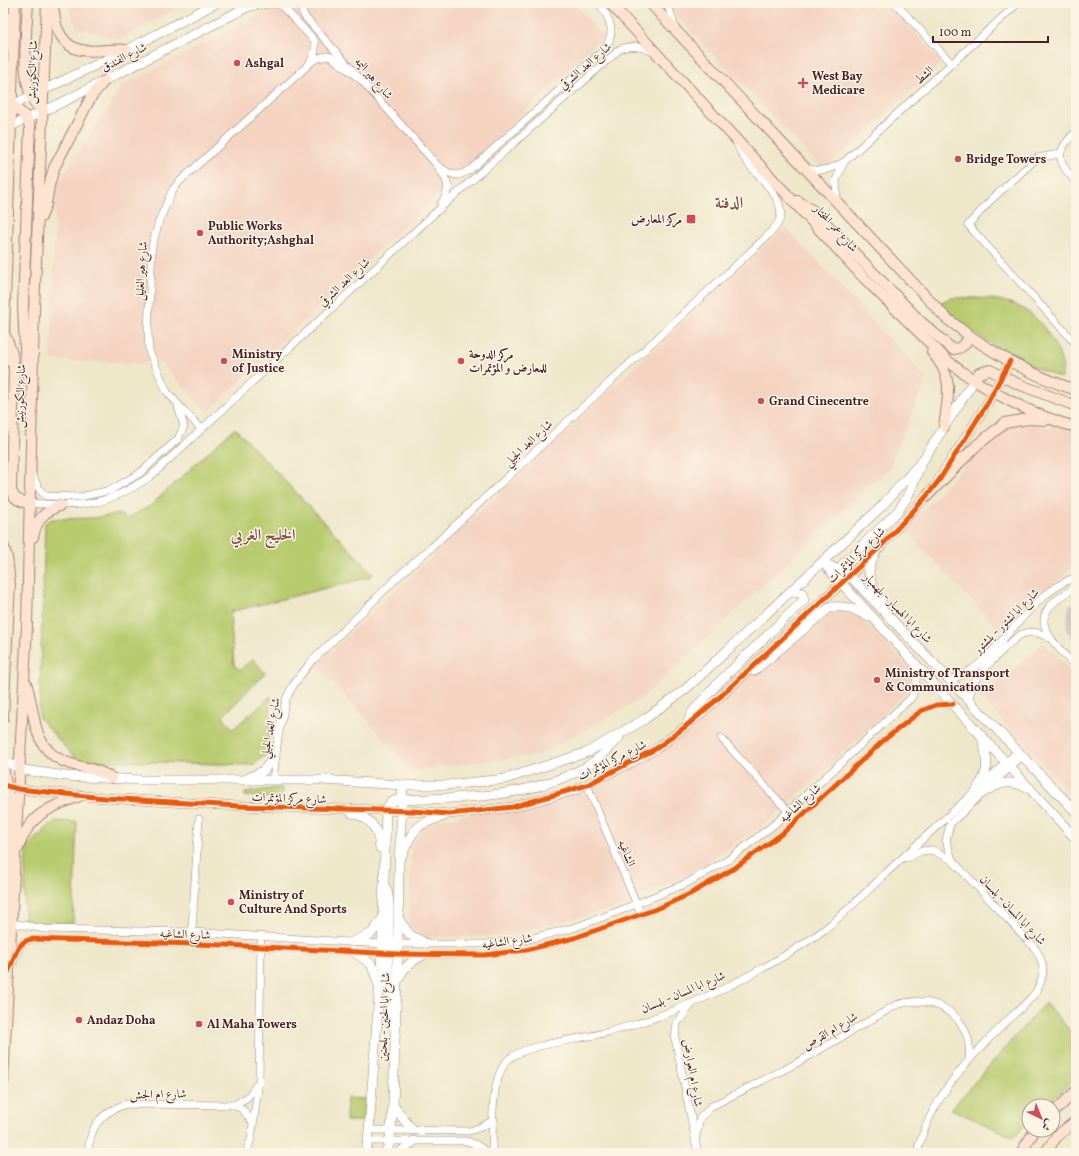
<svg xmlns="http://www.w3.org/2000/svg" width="1079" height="1156" font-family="Vollkorn,Amiri,serif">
<rect width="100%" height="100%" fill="#fcf5e5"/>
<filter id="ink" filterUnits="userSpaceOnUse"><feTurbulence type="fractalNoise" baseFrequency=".025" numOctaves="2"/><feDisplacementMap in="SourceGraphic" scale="8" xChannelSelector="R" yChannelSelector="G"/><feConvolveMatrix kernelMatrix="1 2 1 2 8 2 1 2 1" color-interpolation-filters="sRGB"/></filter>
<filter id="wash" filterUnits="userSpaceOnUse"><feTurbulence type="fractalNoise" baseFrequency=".012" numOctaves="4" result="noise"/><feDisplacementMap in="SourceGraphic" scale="16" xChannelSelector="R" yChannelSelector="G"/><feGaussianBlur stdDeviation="0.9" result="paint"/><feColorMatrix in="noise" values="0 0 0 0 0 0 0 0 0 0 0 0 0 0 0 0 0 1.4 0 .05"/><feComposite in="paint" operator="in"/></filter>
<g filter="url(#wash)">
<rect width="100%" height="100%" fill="#eee7ca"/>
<g fill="#f4d3c1">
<path d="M67 3H189L119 39 77 28Z"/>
<path d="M282 3H574L604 36 208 412 162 364 51 360 56 187 122 86Z"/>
<path d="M670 3H888L942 63 824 170 667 6Z"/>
<path d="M785 227 927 379 889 467 641 699 539 755 413 770 316 665Z"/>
<path d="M1015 423 1076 429V566L1073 567 1000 631 905 530 982 447Z"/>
<path d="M850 608 911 669 910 688 861 736 770 820 694 871 614 909 501 936 427 937 409 926 412 844 427 823 583 788 671 742 708 713 782 643 826 613Z"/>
<path d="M1044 643 1076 677V800L981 698Z"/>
</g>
<path fill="#d0c0bc" d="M1076 602V641L1066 630 1069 605Z"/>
<g fill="#b7ca6d" stroke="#80744c">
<path d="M951 298C997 297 1031 298 1054 344 1060 354 1065 367 1061 378 1011 359 978 339 939 303Z"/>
<path d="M235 428 373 574 367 578 230 612 234 665 240 670 253 659 265 673 223 716 233 729 271 696 269 753 253 765 77 760 39 718 45 523 52 519 93 518 120 514 126 519 150 506Z"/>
<path d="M276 788H282V798L245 796V793Z"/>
<path d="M55 821 77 822 73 924 24 922 26 847Z"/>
<path d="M1045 1003 1076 1037V1077L1046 1106H1029V1122L1013 1137 951 1109Z"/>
<path d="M347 1098 365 1099 364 1121H346Z"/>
</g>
</g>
<g filter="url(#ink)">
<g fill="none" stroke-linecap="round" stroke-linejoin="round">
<defs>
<g id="minor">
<path d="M298 3 305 17 437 165C447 181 453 186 441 204"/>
<path d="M667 3 675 27"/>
<path d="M895 3 952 64"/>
<path d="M249 7 274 3 280 4 315 41V52L310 62"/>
<path d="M1076 132C1054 152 1057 161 1076 182"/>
<path d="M1060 154 1037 158 991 200 968 225 1076 344"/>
<path d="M437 165C451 175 456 179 471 169L604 50C617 32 610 19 599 3"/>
<path d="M806 168C820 173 831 169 844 162"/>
<path d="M837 202 836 180 844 162 1018 3"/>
<path d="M201 429 167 392 149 351 148 331 152 246 159 221 173 189 181 180 315 59 327 56 331 57 360 79"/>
<path d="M31 472 39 489 46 496 80 497 111 490 140 473 178 439 184 426 178 407"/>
<path d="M29 503C82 507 106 507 151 476L436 212 620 49C633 45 641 46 653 52"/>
<path d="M1076 588C1022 615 1046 634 1076 667"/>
<path d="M950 680C960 676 970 672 978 665 1008 639 1037 590 1076 577"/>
<path d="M969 700C970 694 971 688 974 682 978 674 1013 638 1022 634 1033 630 1041 633 1051 639"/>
<path d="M721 738 796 820"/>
<path d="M273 780 278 737 286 699 294 684 310 663 402 573 432 547 763 240C769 234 776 228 779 221 788 201 759 177 748 163 743 157 740 151 737 144"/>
<path d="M587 785 641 915"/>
<path d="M907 858 921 851 932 850 952 860 1033 946C1044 960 1046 972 1038 988 1032 1001 1012 1015 1002 1026 964 1063 930 1100 917 1153"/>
<path d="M952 860 946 840 950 824 1022 756"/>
<path d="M12 923 45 929 191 932 382 944H487L525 940 573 928 614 913 687 883 728 860 776 823 911 698C918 685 917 675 913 662"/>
<path d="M191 944 199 819"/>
<path d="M12 965 20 945 31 939 225 945 398 954 485 955 526 950 574 938 659 908 690 894 733 869 783 833 884 740 921 711 936 705 953 704"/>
<path d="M692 1004 677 1023 675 1038 698 1153"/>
<path d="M234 1105 248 1097 257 1084"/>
<path d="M369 1130 469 1131 479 1128 494 1120"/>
<path d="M368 1141H467L477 1145 488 1153"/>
<path d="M695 1141 700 1118 712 1106 797 1063 896 1005C934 992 974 1017 969 1058"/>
<path d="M88 1153C90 1126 100 1113 126 1104L234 1105 243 1110 253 1123"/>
<path d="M246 1153 251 1139 259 1081 261 943"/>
<path d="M492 1153C493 1128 489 1075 510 1058 530 1043 585 1039 612 1031 650 1021 686 1007 721 990 757 972 793 953 825 929 851 908 873 885 898 862 938 825 978 789 1017 752"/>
</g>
<g id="tertiary">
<path d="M12 105 127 50 216 3"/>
<path d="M11 126 63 102 255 3"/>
<path d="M938 481 987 404 1010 361"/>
<path d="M875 554C862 576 873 585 882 604"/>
<path d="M823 563 1076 839"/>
<path d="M824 563 849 575 1076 812"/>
<path d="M840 574 843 564 898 511 908 496 920 467"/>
<path d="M754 671 829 608C844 604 856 610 869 617"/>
<path d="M687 724 693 711 718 683 804 600 802 593 791 592"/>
<path d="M3 761 24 770 66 776 141 780H322L403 785H447L505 779 588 752 645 719 687 688 881 507 923 460 975 379"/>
<path d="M246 779 263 771 275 756"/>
<path d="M3 785 18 789 105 798 238 806 413 811 449 814 513 807 575 790 632 762 657 748 685 727 722 695 881 546 931 491"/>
<path d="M978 787C991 770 987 756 982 737"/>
<path d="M981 794C1001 782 1007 779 1030 788"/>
<path d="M352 813C372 818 378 829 380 848"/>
<path d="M402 855C415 826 415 826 444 816"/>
<path d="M385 887C395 904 382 943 396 953"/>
<path d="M399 920 410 935 425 943"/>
<path d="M352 942 371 934 381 921"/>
<path d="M382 944 388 953 389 1017 395 1030"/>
<path d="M353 951 371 964 379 985"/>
<path d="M399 979C403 967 412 961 423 955"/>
<path d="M393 1105 412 1130"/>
<path d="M366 1153 369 1130 382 952 386 810 390 803 396 800C460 798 526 799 584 768 597 761 609 749 619 738"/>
<path d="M386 1153 390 1141 393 1105 398 944 399 863 403 785"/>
<path d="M399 1153 414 1141"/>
</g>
<g id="secondary">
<path d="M28 3C27 28 17 98 43 111"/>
<path d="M52 3C55 12 54 22 58 30 73 63 101 46 127 50"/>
<path d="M610 3 865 279 948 361C980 388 1036 417 1076 427"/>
<path d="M650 3 946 318C985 349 1029 375 1076 390"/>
<path d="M3 53 11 18"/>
<path d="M12 105 24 115 30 126 23 306 26 369 29 381"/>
<path d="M798 201 815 212 919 320 952 349C962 349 965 344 970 336"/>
<path d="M41 217 46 204 49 186 54 168 91 97 104 81"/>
<path d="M6 337 12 354 14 371 11 489C13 499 20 502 29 503"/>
<path d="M932 352C955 378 948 396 944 427"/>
<path d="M3 363 15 3"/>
<path d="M975 379 979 373 990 370 1018 384 1076 406"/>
<path d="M926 497 977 445 1005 423 1028 419 1046 420"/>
<path d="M33 537C37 518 44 512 61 505"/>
<path d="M3 545 7 557 10 584 3 718"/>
<path d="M26 683C36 711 30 746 63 761 80 769 93 766 112 778"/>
<path d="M3 766 9 803 3 936"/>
<path d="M18 848C30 814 48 808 80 796"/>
<path d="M3 1082 27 625 34 310 47 3"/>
<path d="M1053 1113 1076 1091"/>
<path d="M1021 1153 1035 1130"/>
<path d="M1045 1153 1058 1135 1076 1121"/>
</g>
</defs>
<use href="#minor" stroke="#9c837a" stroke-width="8"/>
<use href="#tertiary" stroke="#9c837a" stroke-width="10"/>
<use href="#secondary" stroke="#9c837a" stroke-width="12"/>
<use href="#minor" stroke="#fff" stroke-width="7"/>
<use href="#tertiary" stroke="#fff" stroke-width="9"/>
<use href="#secondary" stroke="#fee3d1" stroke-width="10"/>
<defs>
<g id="cycleway">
<path d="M3 785 18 789 105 798 238 806 413 811 449 814 513 807 587 785 657 748 685 727 722 695 881 546 926 497 940 479 987 404 1010 361"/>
<path d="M8 972C15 959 15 943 31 939L225 945 398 954 485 955 526 950 574 938 659 908 690 894 733 869 783 833 884 740 921 711 936 705 953 704"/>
</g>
</defs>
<use href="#cycleway" stroke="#fcf5e5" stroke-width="8"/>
<use href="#cycleway" stroke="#e8590c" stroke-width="5"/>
</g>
</g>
<g fill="#d1495b" stroke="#fcf5e5" stroke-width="1.5">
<circle cx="237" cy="63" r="4"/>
<path d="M801 77h4v4h4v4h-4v4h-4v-4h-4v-4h4z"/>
<circle cx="958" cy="159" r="4"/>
<rect x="686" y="214" width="10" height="10" rx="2"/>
<circle cx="200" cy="233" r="4"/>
<circle cx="224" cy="361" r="4"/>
<circle cx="461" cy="361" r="4"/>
<circle cx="761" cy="401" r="4"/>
<circle cx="877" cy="680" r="4"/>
<circle cx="231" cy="902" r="4"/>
<circle cx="79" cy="1020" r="4"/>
<circle cx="199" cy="1024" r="4"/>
</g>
<g text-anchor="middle" stroke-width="3" stroke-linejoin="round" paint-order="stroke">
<g font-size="12" fill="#4a1f2b" stroke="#fcf5e5">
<text transform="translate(124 57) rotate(-27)" y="4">شارع الفندق</text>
<text transform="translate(585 66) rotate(-41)" y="4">شارع العد الشرقي</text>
<text transform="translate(32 72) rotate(-88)" y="4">شارع الكورنيش</text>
<text transform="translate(924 75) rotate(-42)" y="4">الشط</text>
<text transform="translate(374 78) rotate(49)" y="4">شارع هير اليمه</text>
<text transform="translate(836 228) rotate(48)" y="4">شارع عمر المختار</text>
<text transform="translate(141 271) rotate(-86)" y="4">شارع هير الغليل</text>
<text transform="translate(344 282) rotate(-43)" y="4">شارع العد الشرقي</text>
<text transform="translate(20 396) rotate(-88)" y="4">شارع الكورنيش</text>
<text transform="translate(528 443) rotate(-43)" y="4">شارع العد الجبلي</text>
<text transform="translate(856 555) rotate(-44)" y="4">شارع مركز المؤتمرات</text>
<text transform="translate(898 608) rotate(46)" y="4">شارع ابا الهمبار - بلهمبار</text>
<text transform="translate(1006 621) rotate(-45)" y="4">شارع ابا لشتور - بلشتور</text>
<text transform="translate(270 728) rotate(-79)" y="4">شارع العد الجبلي</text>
<text transform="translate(612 760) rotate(-27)" y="4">شارع مركز المؤتمرات</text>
<text transform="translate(289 798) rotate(2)" y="4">شارع مركز المؤتمرات</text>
<text transform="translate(800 803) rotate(-42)" y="4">شارع الشاغيه</text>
<text transform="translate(627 853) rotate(68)" y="4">الشاغيه</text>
<text transform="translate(1013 910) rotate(47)" y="4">شارع ابا المسان - بلمسان</text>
<text transform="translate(185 934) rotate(2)" y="4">شارع الشاغيه</text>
<text transform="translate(507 941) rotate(-8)" y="4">شارع الشاغيه</text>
<text transform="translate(683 992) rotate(-23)" y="4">شارع ابا المسان - بلمسان</text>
<text transform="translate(384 1017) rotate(-88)" y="4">شارع ابا الحنين - بلحنين</text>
<text transform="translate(830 1031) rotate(-31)" y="4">شارع ام القرص</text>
<text transform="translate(693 1073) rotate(80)" y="4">شارع ام العوارض</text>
<text transform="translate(158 1094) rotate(-1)" y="4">شارع ام الجش</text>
</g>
<g font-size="12" font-weight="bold" fill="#4a1f2b" stroke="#fcf5e5" text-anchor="start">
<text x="245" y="67">Ashgal</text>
<text x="812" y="80">West Bay<tspan x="812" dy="14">Medicare</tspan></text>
<text x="966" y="163">Bridge Towers</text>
<text x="682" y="223" text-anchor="end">مركز المعارض</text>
<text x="208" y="230">Public Works<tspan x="208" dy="14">Authority;Ashghal</tspan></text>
<text x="232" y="358">Ministry<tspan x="232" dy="14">of Justice</tspan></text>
<text x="469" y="358">مركز الدوحة<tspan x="469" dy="14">للمعارض و المؤتمرات</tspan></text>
<text x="769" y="405">Grand Cinecentre</text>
<text x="885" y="677">Ministry of Transport<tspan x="885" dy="14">&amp; Communications</tspan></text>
<text x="239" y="899">Ministry of<tspan x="239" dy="14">Culture And Sports</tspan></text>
<text x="87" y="1024">Andaz Doha</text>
<text x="207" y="1028">Al Maha Towers</text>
</g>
<g font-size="16" font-weight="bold" fill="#844e49" stroke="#fcf5e5">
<text x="729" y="208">الدفنة</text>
<text x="263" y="540">الخليج الغربي</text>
</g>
</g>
<rect width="1079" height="1156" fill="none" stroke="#fcf5e5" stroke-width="16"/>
<g transform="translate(1041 1118) rotate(137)"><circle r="19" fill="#fcf5e5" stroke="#b59f9b"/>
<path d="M0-3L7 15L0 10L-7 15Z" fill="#d1495b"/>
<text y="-6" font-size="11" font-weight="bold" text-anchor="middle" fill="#4a1f2b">ش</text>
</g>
<path d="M933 36v6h115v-6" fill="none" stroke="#4a1f2b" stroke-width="2"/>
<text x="939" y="36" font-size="12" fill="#4a1f2b" stroke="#fcf5e5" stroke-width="3" paint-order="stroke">100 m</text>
</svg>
